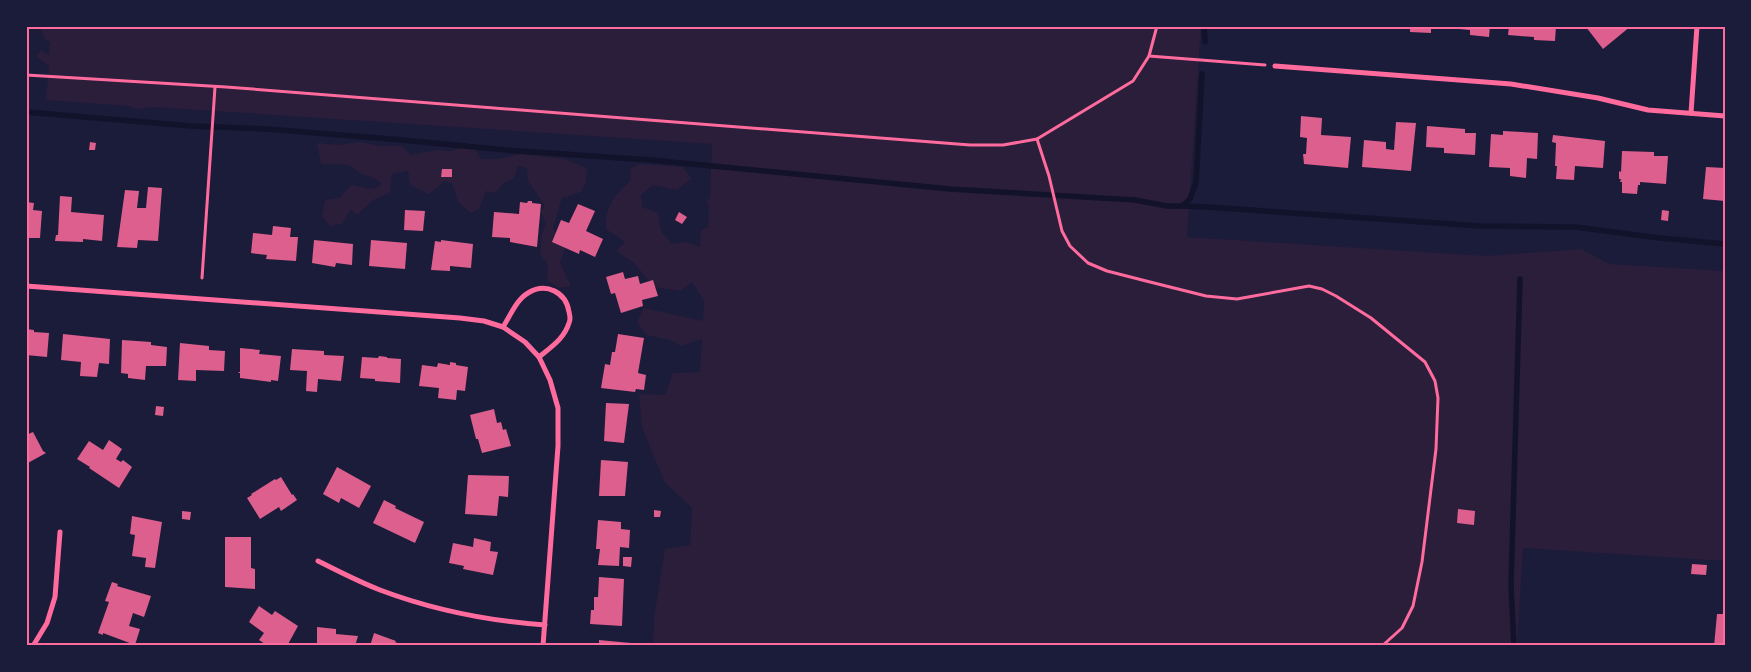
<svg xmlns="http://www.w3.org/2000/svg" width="1751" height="672" font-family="Montserrat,sans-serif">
<rect width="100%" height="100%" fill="#1b1b3a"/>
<g fill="#2a1e3b">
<path d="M39 26H1201L1187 237 1486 256 1581 249 1609 264 1725 271V561L1523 548 1517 646H653L654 618 665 549 690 545 692 508 665 483 642 428 639 394 665 395 673 373 700 372 702 339 681 346 671 340 646 335 637 322 644 308 703 321 704 300 692 282 680 291 654 287 634 263 616 251 625 242 606 229C605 205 615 196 631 180L630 169 639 164 683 167 691 179 677 190 653 185 641 195 642 207 658 213 661 231 672 244 687 242 700 247 701 230 708 227 709 205 706 201 710 198 712 144 154 107 136 109 128 106 46 100 49 66 36 56 41 50 49 55 50 42 45 39Z"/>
<path d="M359 142 382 146H402L411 155 435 150 451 151 472 143 481 159H497L522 154 565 159 587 168 586 182 581 192 562 198 553 228 565 249 560 262 571 286 559 288 547 280 548 265 540 254 542 234 546 224 541 212 545 206 528 181 527 168 518 166 514 178 504 183 495 193 486 191 479 209 470 213 458 201 452 184 445 181 429 194 410 185 408 171 392 174 390 193 373 200 357 215 350 210 342 224 330 226 322 216 325 200 339 198 352 185 370 189 379 187 381 183 372 177 361 174 351 166 340 164H321L317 143 339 145Z"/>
</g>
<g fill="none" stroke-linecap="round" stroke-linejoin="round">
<g stroke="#12122b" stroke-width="5.5">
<path d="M1204 26 1205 42"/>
<path d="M26 112 191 126 267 129 402 140 506 150 650 160 950 189 1135 200 1167 206H1182L1190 199 1196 182 1202 74"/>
<path d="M1182 206 1207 207 1481 226 1575 227 1660 238 1725 244"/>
<path d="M1514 646 1511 585 1520 279"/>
</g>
</g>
<g fill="#dd5f8e">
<path d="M1410 26H1431V33L1410 32Z"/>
<path d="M1449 26H1490L1489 37 1470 35V30L1448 28Z"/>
<path d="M1509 26H1556L1555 41 1534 40V37L1508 35Z"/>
<path d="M1587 26H1631L1603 49 1586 27Z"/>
<path d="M1301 116 1322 118 1321 135 1351 137 1348 168 1304 164 1303 154H1306L1307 138 1300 137Z"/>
<path d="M1396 122 1416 123 1411 171 1362 167 1364 140 1386 142V149L1394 150Z"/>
<path d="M1427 126 1465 129V133H1476L1475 155 1444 153V148L1426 147Z"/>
<path d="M1503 131 1538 133 1537 159 1527 158 1526 178 1510 176V168L1489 167 1491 134 1503 135Z"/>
<path d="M1553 135 1605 141 1603 168 1575 166 1574 180 1556 179 1557 166H1555L1556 143 1552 142Z"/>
<path d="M90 142 96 143 95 150H89Z"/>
<path d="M1622 151 1654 152V156H1668L1666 184 1640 182V185H1638L1637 194 1622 193V182H1620L1621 179H1619V171L1621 172Z"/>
<path d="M1706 167 1725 168V201L1703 199Z"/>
<path d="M442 169H452V177H441Z"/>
<path d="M148 187 162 188 158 241 138 240 137 248 117 247 125 190 139 191 137 208H146Z"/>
<path d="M60 196 72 197 71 212 104 215 102 241 83 239V242L55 241 56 235H58Z"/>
<path d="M528 201H532V203L541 204 537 247 510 242V238L492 237 494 212 519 214 520 202 527 203Z"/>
<path d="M26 202 34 203 33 210 42 211 40 238H26Z"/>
<path d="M578 204 595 211 586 231 603 239 595 257 580 250 579 254 552 242 561 220 569 223Z"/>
<path d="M405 210 425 211 423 231 404 230Z"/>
<path d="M1662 210 1669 211 1668 221 1661 220Z"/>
<path d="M679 212 687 217 682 224 675 220Z"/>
<path d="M273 226 291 228 290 237H298L296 261 266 259 267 255 251 253 253 233 272 235Z"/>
<path d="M314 240 353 244 352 265 336 263 335 267 312 263Z"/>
<path d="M371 240 407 243 405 269 369 266Z"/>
<path d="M441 240 473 244 471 268 450 266V271L431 270 435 241 441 242Z"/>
<path d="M623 272 625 279 638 276 640 284 653 280 658 296 642 300 643 306 621 313 615 293 611 294 606 277Z"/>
<path d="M26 329 34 330V332L49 333 47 357 26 355Z"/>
<path d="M63 334 110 339 109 364 99 363 97 377 80 376 81 362 61 360Z"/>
<path d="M618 334 644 338 638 373 646 375 644 390 636 389 635 392 601 388 605 364 610 365 612 352H615Z"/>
<path d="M122 340 151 342V345L167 347 166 366H146L145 380 128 378V374L121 373Z"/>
<path d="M180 343 209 346V350L225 351 224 371 196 370V381L178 380Z"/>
<path d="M240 348 260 350 259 354 281 356 278 381 271 380V382L240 378V373H238L239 372H240Z"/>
<path d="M292 349 324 351V355L344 356 341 381 318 379 317 392 306 391 307 371 290 370Z"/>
<path d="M379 356 387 357V358L401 359 400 383 375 381V379L360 378 362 357 378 358Z"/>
<path d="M450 362 456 363V365L468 367 465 391 457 390 456 400 438 398 439 388 419 386 422 365 437 367 438 363 450 365Z"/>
<path d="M606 403 629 404 624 443 604 441Z"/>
<path d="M156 406 164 407 163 416 155 415Z"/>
<path d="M494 409 497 423 501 422 503 430 506 429 511 446 482 453 478 439H476L470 415Z"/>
<path d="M33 432 43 451 46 453 26 464V435Z"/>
<path d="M109 440 122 449 116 459 121 462 123 460 132 467 119 488 89 468 90 467 77 459 89 441 103 450Z"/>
<path d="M601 460 628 462 625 496H599Z"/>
<path d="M337 467 371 486 359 508 341 498 339 503 323 494Z"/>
<path d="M468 475 509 476 508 497 499 496 497 516 465 514Z"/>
<path d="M281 477 292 495 293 494 297 500 281 511 279 507 260 519 247 498 252 495 251 494 275 479 276 480Z"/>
<path d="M384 500 396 506 395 508 424 522 415 543 373 523Z"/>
<path d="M1458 509 1475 511 1474 525 1457 523Z"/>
<path d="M654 510 661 511 660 517H654Z"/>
<path d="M182 511 191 512 190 520 182 519Z"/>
<path d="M132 516 162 522 155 568 145 567 146 558 132 556 135 535 130 534Z"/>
<path d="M598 520 621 522V529L630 530 629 548 620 547 619 566 598 565 600 549H596Z"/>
<path d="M225 537H251V568L255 569V589L225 587Z"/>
<path d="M474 538 491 542 490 551 498 552 493 575 463 569 464 566 449 563 453 543 473 547Z"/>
<path d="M623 557H632L631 567 623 566Z"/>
<path d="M1692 564 1707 565 1706 575 1691 574Z"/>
<path d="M599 577 624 579 622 626 590 624 591 610H594V597H598Z"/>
<path d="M112 582 118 584 117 586 151 596 144 617 133 613 129 626 140 629 135 645 103 633V635L98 633 109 602 105 601Z"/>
<path d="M259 606 272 615 275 611 298 626 287 646 280 643 278 646H268L259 640 264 633 249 622Z"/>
<path d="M1717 614H1725V646H1714Z"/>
<path d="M317 627 336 629V634L358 636 355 646H317Z"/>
<path d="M374 633 396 641 395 642 405 646H370Z"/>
<path d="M599 640 631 643V646H599Z"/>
</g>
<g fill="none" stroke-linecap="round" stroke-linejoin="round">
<g stroke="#ff6b9d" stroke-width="3">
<path d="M1149 56 1265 65"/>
<path d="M26 75 226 87 970 145H1003L1037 139 1133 81 1149 56 1157 26"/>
<path d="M1037 139 1049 176 1062 231 1070 246 1088 263 1107 271 1154 283 1206 296 1237 299 1309 286 1322 289 1336 296 1371 318 1425 362 1435 381 1438 398 1436 449 1422 562 1413 606 1402 628 1382 646"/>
<path d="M202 278 215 87"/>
</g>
<g stroke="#ff6b9d" stroke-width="5">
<path d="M1275 66 1511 84 1598 98 1648 110 1725 116"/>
<path d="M1691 113 1697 26"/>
<path d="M26 286 460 318 484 321 503 327 525 342 539 357 550 380 558 408V446L543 646"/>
<path d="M503 327C510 316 517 299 528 293 546 282 566 292 569 312 570 316 571 319 569 323 564 339 551 347 539 357"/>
<path d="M318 561C338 571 359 582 380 590 433 610 489 621 545 625"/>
<path d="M33 646 47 623 55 597 60 532"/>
</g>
</g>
<rect width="1751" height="672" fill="none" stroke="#1b1b3a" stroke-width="55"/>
<rect x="28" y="28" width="1696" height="616" fill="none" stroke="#ff6b9d" stroke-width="2"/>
</svg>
